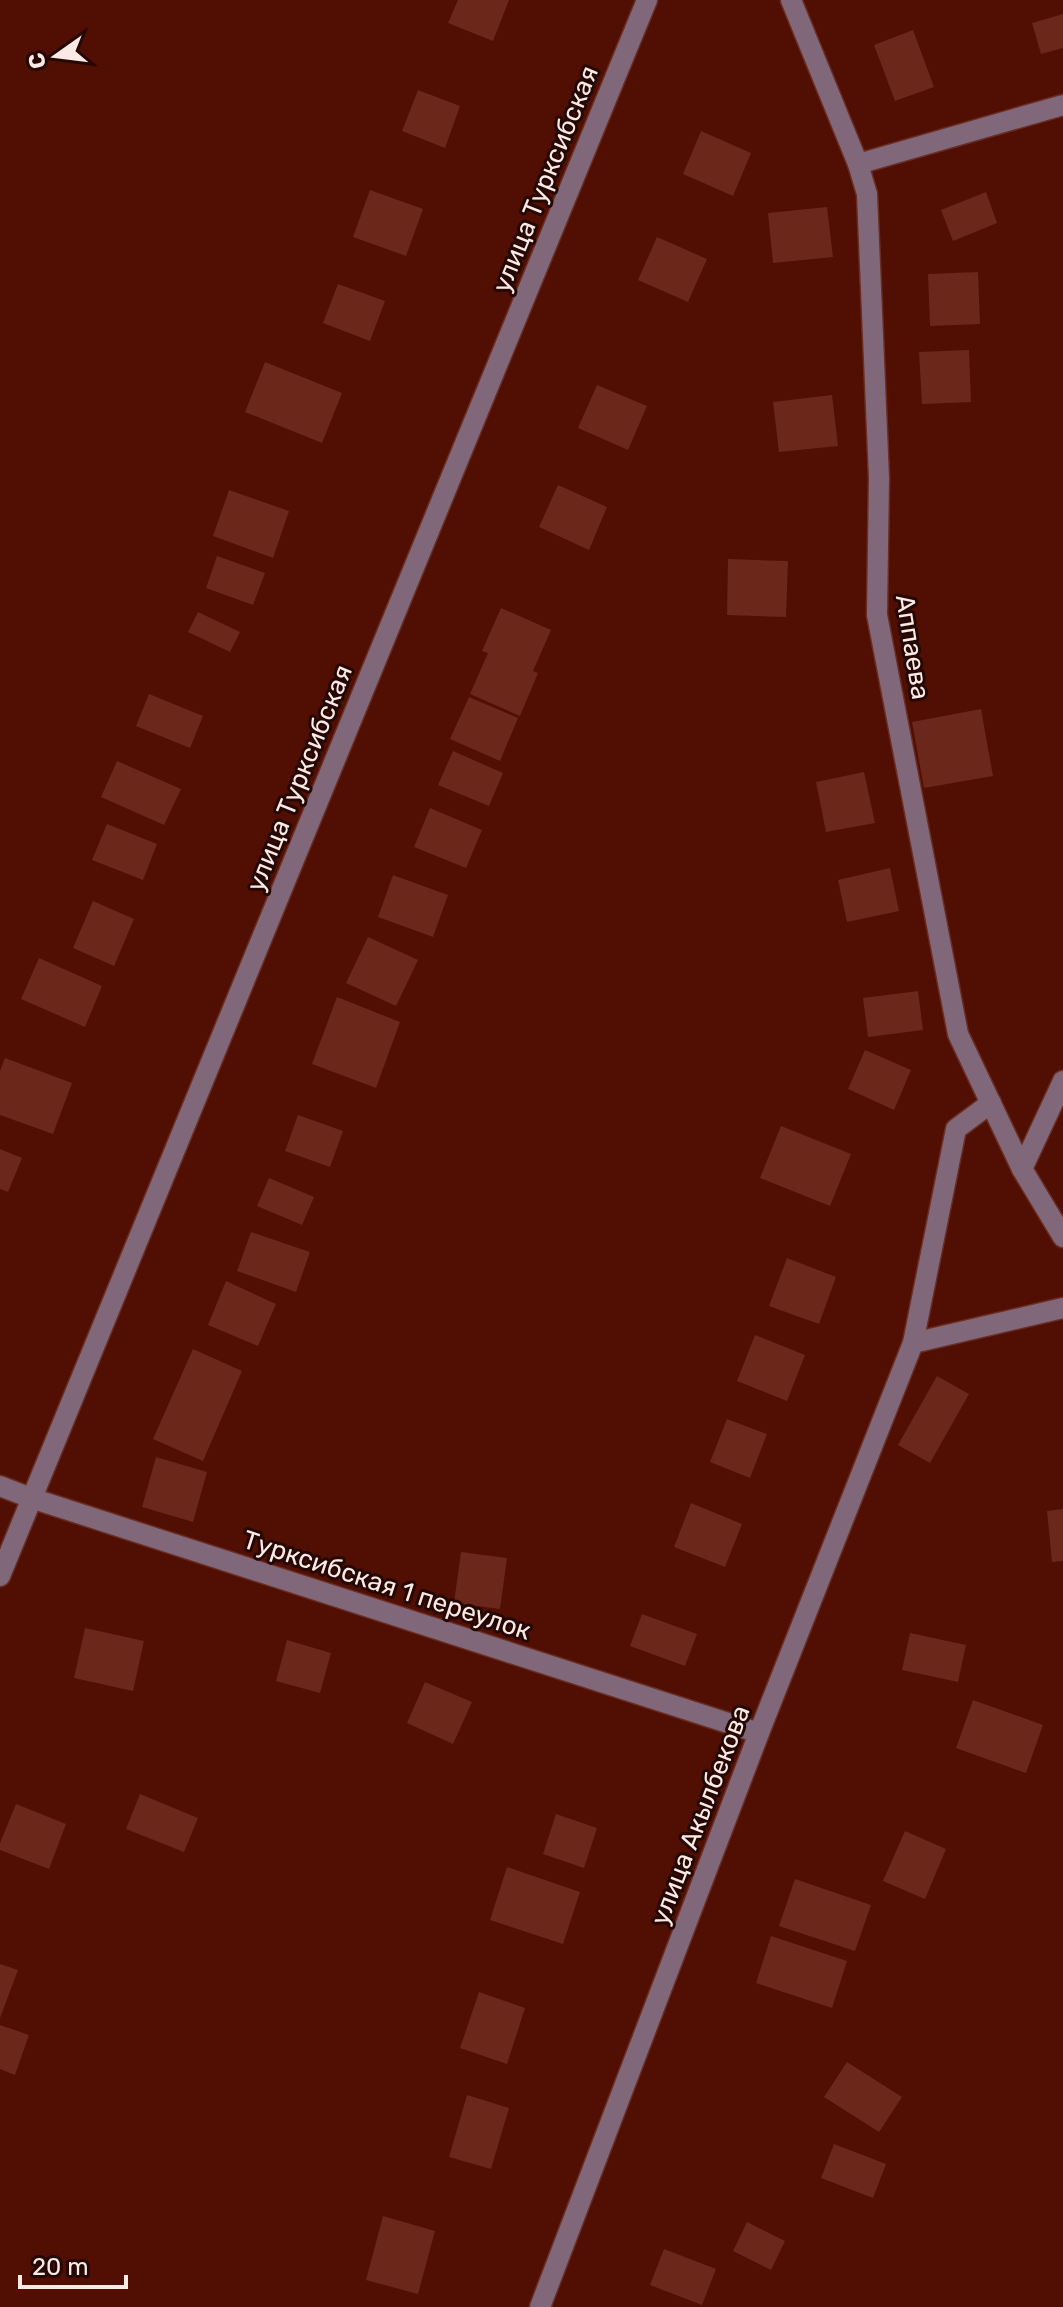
<svg xmlns="http://www.w3.org/2000/svg" width="1063" height="2307" font-family="Rubik,sans-serif">
<rect width="100%" height="100%" fill="#510e02"/>
<g fill="#6b2719">
<path d="M458 0H509L493 41 448 23Z"/>
<path d="M1063 14V48L1041 54 1032 23Z"/>
<path d="M913 30 934 87 895 101 874 45Z"/>
<path d="M418 90 460 106 445 148 402 131Z"/>
<path d="M701 131 751 153 733 196 683 174Z"/>
<path d="M370 190 423 209 406 256 353 237Z"/>
<path d="M986 192 997 223 953 241 941 210Z"/>
<path d="M827 207 833 257 773 263 768 213Z"/>
<path d="M657 237 707 259 688 302 638 280Z"/>
<path d="M978 272 980 324 930 326 928 274Z"/>
<path d="M338 284 385 301 370 341 323 323Z"/>
<path d="M969 350 971 402 922 404 919 352Z"/>
<path d="M265 362 342 393 322 443 245 412Z"/>
<path d="M597 385 647 406 628 450 578 428Z"/>
<path d="M832 395 838 446 779 452 773 402Z"/>
<path d="M558 485 607 507 589 550 539 527Z"/>
<path d="M229 490 289 511 273 558 213 536Z"/>
<path d="M217 556 265 573 253 605 206 588Z"/>
<path d="M728 559 788 561 786 617 727 615Z"/>
<path d="M501 608 551 630 533 671 538 673 520 716 470 694 488 653 482 651Z"/>
<path d="M198 612 240 632 230 652 188 632Z"/>
<path d="M149 694 203 716 190 748 136 726Z"/>
<path d="M469 697 518 718 500 761 450 739Z"/>
<path d="M981 709 993 776 924 788 912 722Z"/>
<path d="M453 751 503 773 489 806 438 785Z"/>
<path d="M117 761 181 789 164 825 101 797Z"/>
<path d="M864 772 875 823 826 832 816 782Z"/>
<path d="M430 808 482 830 466 868 414 847Z"/>
<path d="M107 824 157 844 143 880 92 860Z"/>
<path d="M890 868 899 911 847 922 838 880Z"/>
<path d="M393 875 448 895 433 937 378 917Z"/>
<path d="M93 901 134 919 114 966 73 948Z"/>
<path d="M368 937 418 960 396 1006 346 983Z"/>
<path d="M39 958 102 986 85 1027 21 999Z"/>
<path d="M918 991 923 1030 868 1037 863 998Z"/>
<path d="M337 997 400 1022 376 1088 312 1064Z"/>
<path d="M865 1050 911 1070 894 1110 848 1089Z"/>
<path d="M5 1058 72 1083 53 1134 0 1115V1071Z"/>
<path d="M298 1115 343 1131 330 1167 285 1151Z"/>
<path d="M781 1126 851 1154 830 1206 760 1178Z"/>
<path d="M0 1149 22 1158 8 1192 0 1189Z"/>
<path d="M269 1178 314 1197 302 1225 257 1206Z"/>
<path d="M251 1232 310 1252 296 1292 237 1271Z"/>
<path d="M787 1258 836 1277 819 1324 769 1306Z"/>
<path d="M226 1281 276 1304 258 1346 208 1325Z"/>
<path d="M755 1335 805 1355 787 1401 737 1381Z"/>
<path d="M193 1349 242 1371 203 1461 153 1439Z"/>
<path d="M937 1376 969 1394 930 1463 898 1445Z"/>
<path d="M727 1419 767 1434 750 1478 710 1462Z"/>
<path d="M156 1457 207 1472 193 1522 142 1507Z"/>
<path d="M691 1503 742 1524 725 1567 674 1547Z"/>
<path d="M1063 1509V1561L1052 1562 1047 1511Z"/>
<path d="M461 1552 507 1558 500 1609 454 1603Z"/>
<path d="M642 1614 697 1634 685 1666 630 1646Z"/>
<path d="M85 1628 144 1641 133 1691 74 1678Z"/>
<path d="M910 1633 966 1645 958 1682 902 1670Z"/>
<path d="M287 1640 331 1653 320 1693 276 1681Z"/>
<path d="M425 1682 472 1702 453 1744 407 1723Z"/>
<path d="M973 1700 1043 1725 1026 1773 956 1748Z"/>
<path d="M140 1794 198 1818 184 1852 126 1829Z"/>
<path d="M16 1804 66 1824 49 1869 0 1850V1843Z"/>
<path d="M556 1814 597 1828 584 1868 543 1854Z"/>
<path d="M905 1831 946 1849 925 1899 883 1881Z"/>
<path d="M507 1867 580 1892 563 1944 490 1920Z"/>
<path d="M795 1879 871 1905 855 1951 779 1926Z"/>
<path d="M771 1936 847 1961 832 2008 756 1983Z"/>
<path d="M0 1964 18 1970 0 2018Z"/>
<path d="M479 1992 525 2008 507 2064 460 2048Z"/>
<path d="M0 2025 29 2035 15 2075 0 2069Z"/>
<path d="M847 2062 902 2097 879 2132 824 2097Z"/>
<path d="M467 2095 509 2108 491 2169 449 2157Z"/>
<path d="M834 2144 886 2164 873 2198 821 2178Z"/>
<path d="M383 2216 435 2231 418 2294 366 2280Z"/>
<path d="M747 2222 785 2241 771 2270 733 2251Z"/>
<path d="M664 2249 716 2269 702 2305 650 2285Z"/>
</g>
<g fill="none" stroke-linecap="round" stroke-linejoin="round">
<defs>
<g id="minor">
<path d="M791 0 858 164 867 194 879 478 877 615 958 1034 1022 1169 1063 1237"/>
<path d="M858 164 1063 105"/>
<path d="M1022 1169 1063 1081"/>
<path d="M913 1343 956 1129 991 1103"/>
<path d="M0 1486 31 1498 759 1733"/>
<path d="M0 1576 647 0"/>
<path d="M540 2307 759 1733 913 1343 1063 1308"/>
</g>
</defs>
<use href="#minor" stroke="#692d22" stroke-width="23"/>
<use href="#minor" stroke="#80677a" stroke-width="20"/>
</g>
<g text-anchor="middle" stroke-width="6" stroke-linejoin="round" paint-order="stroke">
<g font-size="26" fill="#fae9e5" stroke="#250804">
<text transform="translate(545 179) rotate(-68)" y="9">улица Турксибская</text>
<text transform="translate(913 647) rotate(81)" y="9">Аппаева</text>
<text transform="translate(299 778) rotate(-68)" y="9">улица Турксибская</text>
<text transform="translate(387 1585) rotate(18)" y="9">Турксибская 1 переулок</text>
<text transform="translate(700 1815) rotate(-69)" y="9">улица Акылбекова</text>
</g>
</g>
<g transform="translate(56 56) rotate(256)" stroke="#250804" stroke-width="6" paint-order="stroke">
<path d="M0-6L14 30L0 20L-14 30Z" fill="#fae9e5"/>
<text y="-12" font-size="22" font-weight="bold" text-anchor="middle" fill="#fae9e5">С</text>
</g>
<path d="M20 2275v12h106v-12" fill="none" stroke="#fae9e5" stroke-width="4"/>
<text x="32" y="2275" font-size="24" fill="#fae9e5" stroke="#250804" stroke-width="6" paint-order="stroke">20 m</text>
</svg>
